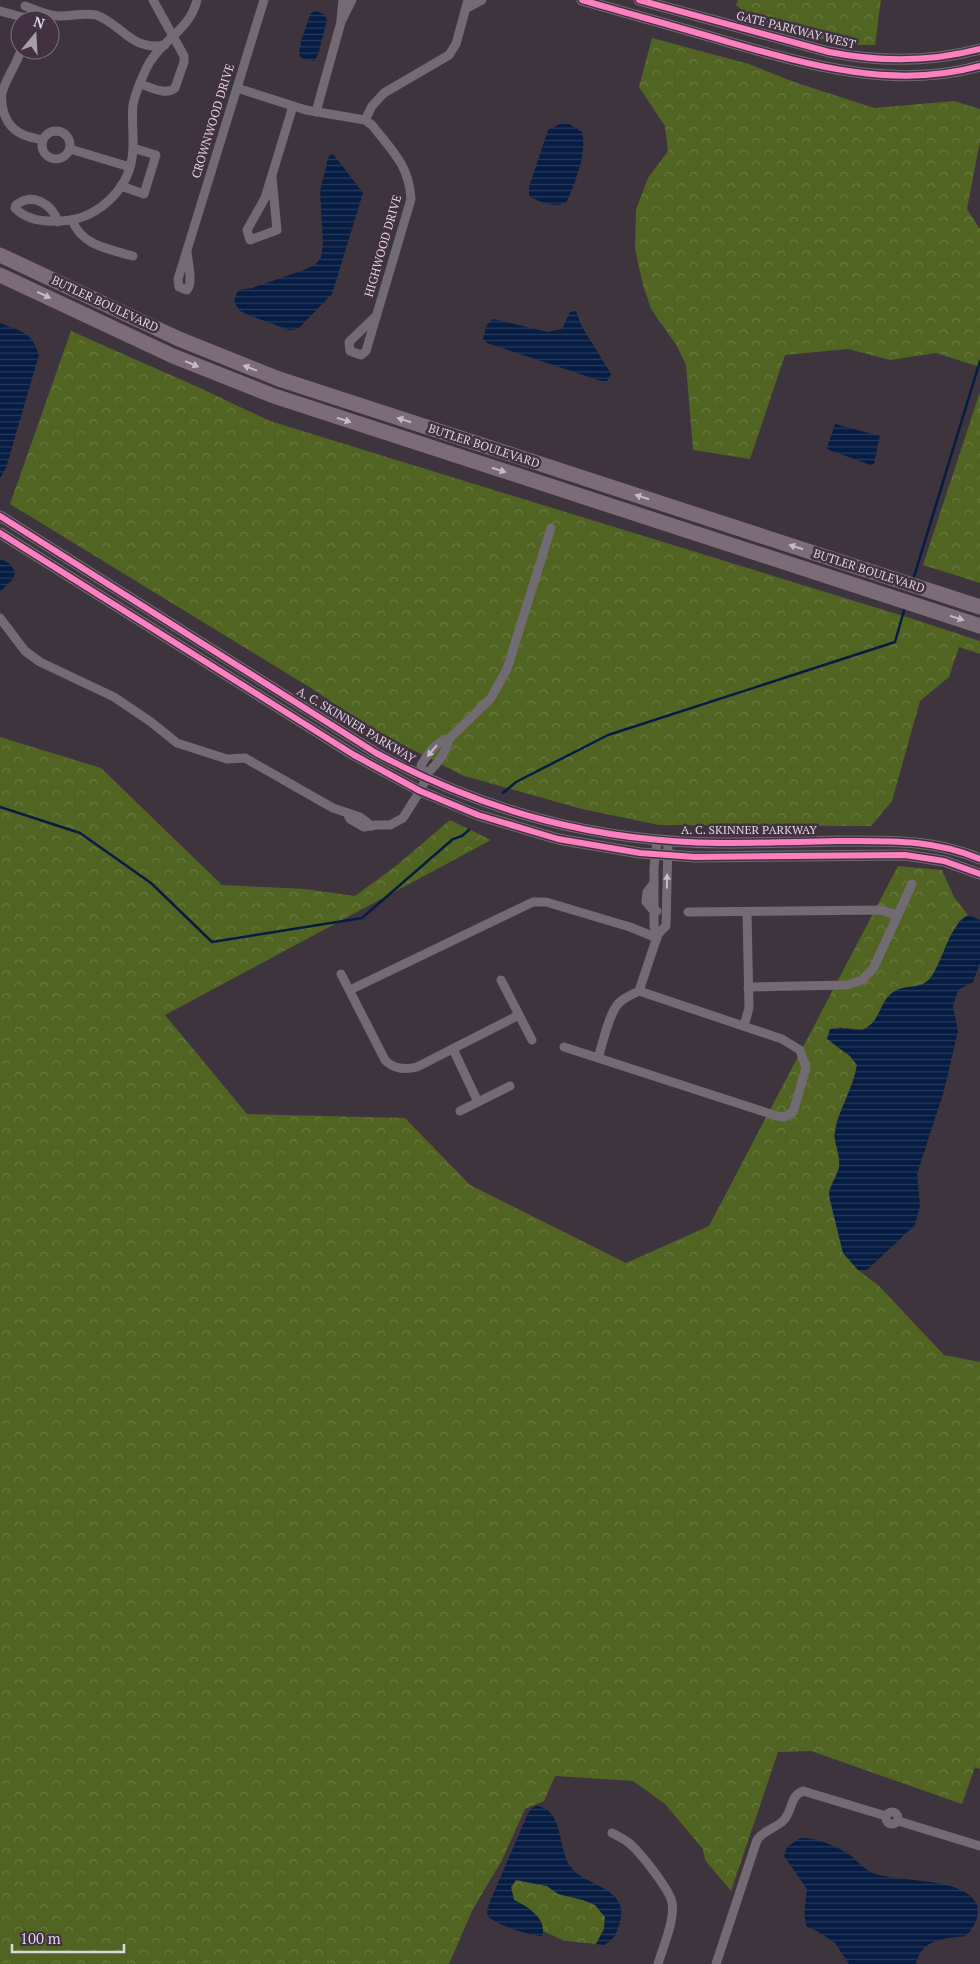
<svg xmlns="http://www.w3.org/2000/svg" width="980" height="1964" font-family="'PT Serif',serif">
<defs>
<pattern id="forest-crowns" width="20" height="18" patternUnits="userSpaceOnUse" patternTransform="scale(1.25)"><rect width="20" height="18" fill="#526422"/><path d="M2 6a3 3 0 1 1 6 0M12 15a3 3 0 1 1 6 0" fill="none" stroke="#6a7942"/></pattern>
<pattern id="water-rules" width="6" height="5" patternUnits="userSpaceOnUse" patternTransform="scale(1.25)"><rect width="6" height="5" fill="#061c42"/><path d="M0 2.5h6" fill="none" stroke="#2a3c5d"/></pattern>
</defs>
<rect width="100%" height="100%" fill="#3e343e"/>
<g fill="url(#forest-crowns)">
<path d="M738 0H881L875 45H848L809 36 754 20 736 5Z"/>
<path d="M652 38 749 64 794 82 874 108 954 101 980 109V141L967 209 980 229V367L936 353 890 360 848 349 785 355 750 459 693 450 686 365 677 346 651 309 643 285 635 249 636 210 648 178 668 151 665 126 639 87Z"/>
<path d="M71 331 200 388 270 421 913 619 980 641V654L959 647 949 677 920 701 892 801 871 826 659 825 582 809 464 776 374 730 311 688 10 504Z"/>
<path d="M980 392V583L923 565Z"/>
<path d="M0 737 101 768 222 885 305 889 355 896 396 866 450 820 491 840 165 1015 247 1114 405 1118 470 1185 626 1263 709 1226 898 866 942 870 954 897 968 915 959 921 934 973 927 983 914 987 900 989 872 1024 863 1030 839 1027 837 1047 850 1056 857 1065 854 1079 837 1120 834 1136 840 1155 839 1169 829 1191 843 1253 858 1270 879 1286 944 1355 980 1362V1769L975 1767 962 1804 811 1751 778 1752 731 1891 705 1860 703 1849 665 1804 633 1781 555 1776 544 1801 525 1809 502 1860 472 1911 449 1964H0Z"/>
<path d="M516 1880 547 1886 558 1894 583 1900 595 1905 605 1917 604 1929 596 1944 565 1941 543 1931C536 1913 532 1909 514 1900L511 1887Z"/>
</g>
<g fill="url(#water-rules)">
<path d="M316 11 324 14 327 20 318 55 314 61 303 59 299 55 301 41 309 18 311 13Z"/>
<path d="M560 124H569L582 132C587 154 576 180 567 201 559 210 539 202 529 196V187L548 130Z"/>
<path d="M331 154 334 155 363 193 332 294 298 329 289 330 251 316 240 311 234 302 238 290 252 288 301 271 315 265 321 257 323 244 320 191 328 158Z"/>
<path d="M576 311 581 325 611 374 607 381H601L487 343 483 339 486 326 493 319 548 332 562 329 570 312Z"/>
<path d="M0 323C22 332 31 331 39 355L6 468 0 478Z"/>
<path d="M835 424 880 436 874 464 871 465 829 450 827 448Z"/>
<path d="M0 558 10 564 15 572 13 579 0 592Z"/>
<path d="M968 915 980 920V963L973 982 958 990 953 1006 958 1031 944 1091 917 1174 920 1206 915 1225 867 1270H858L843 1253 829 1196C829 1186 837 1177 839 1167 841 1154 833 1143 835 1132 839 1109 853 1089 857 1065L850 1056 827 1039 830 1029C841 1026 857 1032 864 1029 880 1022 880 1001 892 993 906 982 922 993 933 974 945 955 948 928 968 915Z"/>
<path d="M537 1806C563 1809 558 1848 570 1866 585 1888 632 1886 619 1925 616 1935 614 1940 604 1945L596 1944 604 1929 605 1917 595 1905 583 1900 558 1894 547 1886 516 1880 511 1887 514 1900C527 1906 548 1919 542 1936 532 1936 493 1924 488 1916 486 1912 488 1908 489 1904L528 1813 532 1808Z"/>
<path d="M800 1838C816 1837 837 1846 850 1855 857 1861 863 1868 871 1872 896 1884 964 1875 977 1905 980 1916 974 1928 966 1936 944 1939 922 1938 916 1964H849L835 1943 817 1931 807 1927C802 1914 806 1903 807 1889L784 1856 787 1847Z"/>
</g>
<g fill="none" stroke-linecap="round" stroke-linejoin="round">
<g stroke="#061c42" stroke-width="2.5">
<path d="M913 580 980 361"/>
<path d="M503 793 516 782 608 735 895 642 905 607"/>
<path d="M0 807 80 833 151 883 212 942 362 918 453 839 462 836 469 830"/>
</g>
<g stroke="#736b74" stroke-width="9">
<path d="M25 6C35 10 47 15 58 16 71 17 83 12 96 15 121 23 131 52 165 45"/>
<path d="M467 8 482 0"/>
<path d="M0 11 26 18"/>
<path d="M341 20 343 0"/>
<path d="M21 50C16 66 6 78 2 93 0 108 6 126 20 133 26 137 35 138 42 140"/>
<path d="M140 84C151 87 165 96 175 88L184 62V56L153 0"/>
<path d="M237 88 306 110 365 120 372 125C392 151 409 165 411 199L366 351 361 355 350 351 349 342 376 316"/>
<path d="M316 112 341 22 352 0"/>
<path d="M365 120 372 106 384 93 449 55 456 44 468 0"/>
<circle cx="56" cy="145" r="14"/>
<path d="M70 149 130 167"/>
<path d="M272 177 277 230 250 240 247 230 265 198 293 106"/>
<path d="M121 186 144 194 156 155 133 148"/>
<path d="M72 220C82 246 109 249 133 256"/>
<path d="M58 222C52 204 33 192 16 205L15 208C26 220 46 222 61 221 95 220 127 192 132 158 135 141 131 122 133 105 135 93 141 80 146 69 158 42 190 31 197 0"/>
<path d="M187 250C187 260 194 282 187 290L179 287 178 279 187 250 264 0"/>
<path d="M0 618 25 651 40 662 114 697 151 722 177 743 227 759 245 758 333 808 360 817 372 826"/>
<path d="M448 740 491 698 507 669 551 528"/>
<path d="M348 815 350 819 364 827 376 825H390L403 818 420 791 426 779 421 765C428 755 435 741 448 740 448 751 434 768 426 774"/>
<path d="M657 841 654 868V927L658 934 666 926 668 842"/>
<path d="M654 883 647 892 646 902 654 911H657"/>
<path d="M688 912 881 910 897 915"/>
<path d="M341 974 385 1060C393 1069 406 1070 417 1067L519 1015"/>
<path d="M501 980 532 1040"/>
<path d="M748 987 847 985 862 980 873 969 912 884"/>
<path d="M350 990 533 902H546L630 927 657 938"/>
<path d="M639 991 658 934"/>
<path d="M744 1026 749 1008 747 912"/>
<path d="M564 1047 777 1116 784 1117 793 1112 806 1068 800 1050 782 1039 639 991C631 995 623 998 618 1004 608 1016 603 1043 598 1058"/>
<path d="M453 1049 478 1102"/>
<path d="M460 1111 510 1086"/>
<circle cx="892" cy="1818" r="6"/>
<path d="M898 1821 980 1846"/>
<path d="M612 1833C618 1836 624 1839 629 1843 639 1851 671 1891 672 1903 675 1920 663 1947 658 1964"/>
<path d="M716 1964 757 1840C764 1830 774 1829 783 1821 793 1812 789 1796 803 1791L886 1816"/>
</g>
<g stroke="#736b74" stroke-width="11">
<path d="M582 0C630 14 678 27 725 41 809 65 894 90 980 66"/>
<path d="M639 0 829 52C879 62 931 62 980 49"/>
<path d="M0 516 376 753C486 812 596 842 721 843 760 843 799 842 838 841 889 841 932 839 980 859"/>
<path d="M0 533 354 755 420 791 478 815 558 839 640 853 695 857 905 855 944 861 980 874"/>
</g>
<g stroke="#7b6c78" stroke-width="15">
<path d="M0 255 179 339 279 379 980 607"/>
<path d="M0 275 173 356 274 396 980 626"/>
</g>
<defs>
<g id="cycleway">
<path d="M582 0C630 14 678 27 725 41 809 65 894 90 980 66"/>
<path d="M639 0 829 52C879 62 931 62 980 49"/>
<path d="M0 516 376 753C486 812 596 842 721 843 760 843 799 842 838 841 889 841 932 839 980 859"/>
<path d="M0 533 354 755 420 791 478 815 558 839 640 853 695 857 905 855 944 861 980 874"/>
</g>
</defs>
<use href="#cycleway" stroke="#413141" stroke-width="9"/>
<use href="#cycleway" stroke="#ff80c0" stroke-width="6"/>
</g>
<defs><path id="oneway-solid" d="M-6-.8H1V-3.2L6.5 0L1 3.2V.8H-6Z" transform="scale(1.25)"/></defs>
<g fill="#c6bbc5">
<use href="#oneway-solid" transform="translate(44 295) rotate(25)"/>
<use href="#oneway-solid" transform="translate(192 364) rotate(23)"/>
<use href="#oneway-solid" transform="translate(250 368) rotate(-159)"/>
<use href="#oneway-solid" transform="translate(344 420) rotate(18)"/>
<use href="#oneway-solid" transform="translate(404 420) rotate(-162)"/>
<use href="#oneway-solid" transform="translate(499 470) rotate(18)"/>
<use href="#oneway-solid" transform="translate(642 497) rotate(-162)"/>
<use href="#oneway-solid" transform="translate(796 547) rotate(-162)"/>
<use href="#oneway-solid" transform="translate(957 618) rotate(18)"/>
</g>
<g fill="#c4bac4">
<use href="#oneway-solid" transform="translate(432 751) rotate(130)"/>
<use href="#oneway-solid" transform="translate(667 881) rotate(-89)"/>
</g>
<g text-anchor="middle" stroke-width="5" stroke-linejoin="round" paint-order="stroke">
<g font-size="12" fill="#dfd5df" stroke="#413141">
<text transform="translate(796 30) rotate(14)" y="4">GATE PARKWAY WEST</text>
<text transform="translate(213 121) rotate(-73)" y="4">CROWNWOOD DRIVE</text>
<text transform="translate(383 246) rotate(-74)" y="4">HIGHWOOD DRIVE</text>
<text transform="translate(105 304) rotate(25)" y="4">BUTLER BOULEVARD</text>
<text transform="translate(484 446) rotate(18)" y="4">BUTLER BOULEVARD</text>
<text transform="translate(869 571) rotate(18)" y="4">BUTLER BOULEVARD</text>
<text transform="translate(356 725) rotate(31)" y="4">A. C. SKINNER PARKWAY</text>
<text x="749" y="834">A. C. SKINNER PARKWAY</text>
</g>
</g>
<g transform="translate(35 35) rotate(18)"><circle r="24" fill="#413141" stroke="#807380"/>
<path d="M0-4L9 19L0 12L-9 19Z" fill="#a79da7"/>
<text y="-8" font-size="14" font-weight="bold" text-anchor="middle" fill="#dfd5df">N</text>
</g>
<path d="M12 1944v8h112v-8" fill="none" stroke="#dfd5df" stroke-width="2.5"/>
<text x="20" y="1944" font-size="15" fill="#dfd5df" stroke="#413141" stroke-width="4" paint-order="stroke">100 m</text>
</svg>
